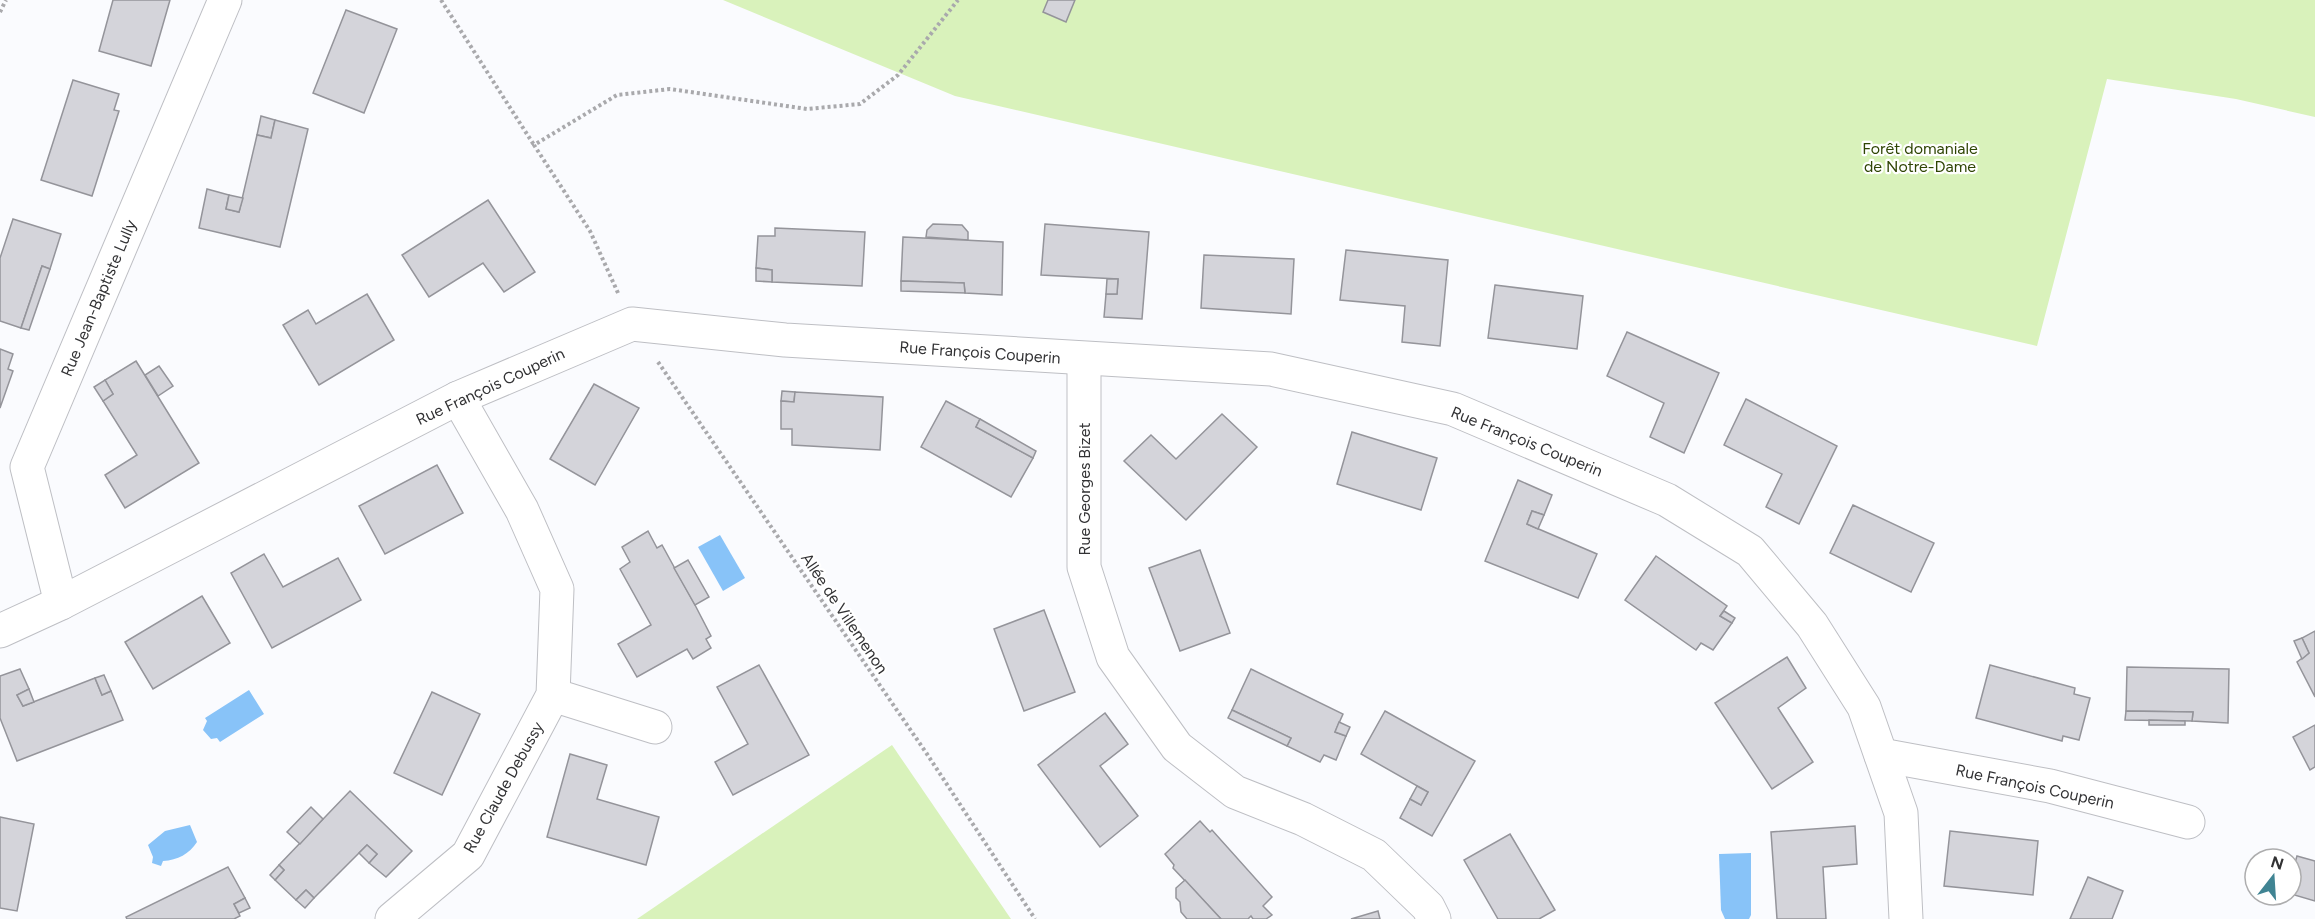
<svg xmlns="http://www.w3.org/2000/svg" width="2315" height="919" font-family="Figtree,sans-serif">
<rect width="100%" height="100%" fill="#fafbfe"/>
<g fill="#d9f2bb">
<path d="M723 0H2315V117L2236 99 2107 79 2037 346 955 96Z"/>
<path d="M892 745 1011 919H637Z"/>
</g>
<g fill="#88c3f8">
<path d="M720 535 745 578 723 591 698 547Z"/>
<path d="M249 690 264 714 220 742 217 738 211 739 203 730 207 721 205 718Z"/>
<path d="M190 825 197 842C189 854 178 860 163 861L161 866 152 863 153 857 148 845 165 831Z"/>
<path d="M1751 853V915L1749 919H1725L1721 910 1719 854Z"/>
</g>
<g fill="#d4d4da" stroke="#94949a" stroke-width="1.5">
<path d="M113 0H170L151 66 99 51Z"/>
<path d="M1048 0H1075L1066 22 1043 12Z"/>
<path d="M346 10 397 29 364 113 313 93Z"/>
<path d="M73 80 119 94 114 110 119 111 92 196 41 180Z"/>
<path d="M261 116 275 120 271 138 257 135Z"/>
<path d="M275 120 308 129 280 247 199 228 207 189 229 195 226 209 239 212 257 135 271 138Z"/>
<path d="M229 195 243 198 239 212 226 209Z"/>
<path d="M488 200 535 272 504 292 483 263 429 297 402 255Z"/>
<path d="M13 219 61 234 50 269 42 266 21 328 0 321V258Z"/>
<path d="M933 224 962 225 968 232V240L926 237 927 230Z"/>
<path d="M1045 224 1149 232 1142 319 1104 317 1106 294H1117L1118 279 1041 275Z"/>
<path d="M775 228 865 232 862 286 772 282V270L756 268 758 236H775Z"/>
<path d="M903 237 1003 242 1002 295 965 293 964 283 901 281Z"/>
<path d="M1346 250 1448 260 1440 346 1402 342 1405 306 1340 300Z"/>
<path d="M1204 255 1294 259 1291 314 1201 308Z"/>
<path d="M42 266 50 269 29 330 21 328Z"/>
<path d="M756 268 772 270V282L756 281Z"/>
<path d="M1107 279H1118L1117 294H1106Z"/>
<path d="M901 281 964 283 965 293 901 291Z"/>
<path d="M1495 285 1583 296 1577 349 1488 338Z"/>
<path d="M367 294 394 340 319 385 283 325 308 310 316 324Z"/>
<path d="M1627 332 1719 373 1684 453 1650 437 1664 403 1607 376Z"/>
<path d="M0 349 13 354 8 369 13 371 0 408Z"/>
<path d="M136 361 199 463 125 508 105 475 137 455 103 401 113 394 105 380Z"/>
<path d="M159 366 173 386 158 396 145 375Z"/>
<path d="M105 380 113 394 103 401 94 387Z"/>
<path d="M594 384 639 408 595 485 550 459Z"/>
<path d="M782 391 795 392 794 402 781 401Z"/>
<path d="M795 392 883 397 880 450 792 445V429H781V401L794 402Z"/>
<path d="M1746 399 1837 446 1799 524 1766 507 1782 474 1724 445Z"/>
<path d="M946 401 980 419 976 427 1033 458 1011 497 921 447Z"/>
<path d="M1222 414 1257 447 1186 520 1124 461 1151 435 1176 459Z"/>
<path d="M980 419 1036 451 1033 458 976 427Z"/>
<path d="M1352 432 1437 458 1421 510 1337 484Z"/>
<path d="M437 465 463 513 385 554 359 506Z"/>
<path d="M1518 480 1552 495 1544 515 1532 511 1527 524 1597 554 1578 598 1485 561Z"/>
<path d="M1853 505 1934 543 1911 592 1830 553Z"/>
<path d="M1532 511 1544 515 1538 529 1527 524Z"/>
<path d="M648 531 657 548 662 545 695 605 711 636 706 639 711 648 693 659 687 649 637 677 618 644 651 625 620 569 630 562 622 547Z"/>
<path d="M1200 550 1230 633 1180 651 1149 568Z"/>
<path d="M264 554 283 587 338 558 361 600 272 648 231 573Z"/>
<path d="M1656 556 1727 606 1720 616 1732 623 1713 650 1701 643 1696 650 1625 600Z"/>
<path d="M688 560 709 597 695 605 674 568Z"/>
<path d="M202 596 230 643 153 689 125 642Z"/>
<path d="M1044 610 1075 692 1024 711 994 629Z"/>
<path d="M1724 611 1735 618 1732 623 1720 616Z"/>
<path d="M2315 631V697L2297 662 2309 653 2302 638Z"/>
<path d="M2302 638 2309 653 2302 659 2294 641Z"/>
<path d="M1787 657 1806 688 1778 708 1813 762 1772 789 1715 703Z"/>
<path d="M759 665 809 755 733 795 715 762 748 744 717 687Z"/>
<path d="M1990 665 2075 688 2074 694 2090 698 2079 740 2063 736 2062 741 1976 718Z"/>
<path d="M2127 667 2229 669 2228 723 2192 721 2193 712 2126 711Z"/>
<path d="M20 669 29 689 17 695 23 706 95 678 102 695 111 691 123 720 17 761 0 718V676Z"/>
<path d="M1251 669 1343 714 1335 732 1346 736 1336 760 1324 755 1320 762 1287 746 1291 738 1232 710Z"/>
<path d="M104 675 111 691 102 695 95 678Z"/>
<path d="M29 689 34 702 23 706 17 695Z"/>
<path d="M432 692 480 714 442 795 394 773Z"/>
<path d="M1232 710 1291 738 1287 746 1228 718Z"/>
<path d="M1385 711 1475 761 1432 836 1400 818 1410 799 1421 805 1428 792 1361 754Z"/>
<path d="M2126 711 2193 712 2192 721 2125 720Z"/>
<path d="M1105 713 1128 744 1100 766 1138 816 1100 847 1038 765Z"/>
<path d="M2149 720 2185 721V725H2149Z"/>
<path d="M1339 722 1350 727 1346 736 1335 732Z"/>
<path d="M2315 725V767L2310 770 2293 737Z"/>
<path d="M570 754 607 765 597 799 659 817 646 865 547 837Z"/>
<path d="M1417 786 1428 792 1421 805 1410 799Z"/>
<path d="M350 791 412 851 386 877 369 863 377 854 367 845 314 898 306 890 296 900 275 880 284 870 279 865Z"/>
<path d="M311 807 323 819 300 844 287 832Z"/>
<path d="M0 817 34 824 17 911 0 908Z"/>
<path d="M1200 821 1210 832 1212 830 1272 897 1263 906 1272 915 1266 919H1253L1251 916 1248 919H1221L1173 868 1174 865 1165 854Z"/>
<path d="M1855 826 1857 864 1823 867 1826 919H1777L1771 832Z"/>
<path d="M1950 831 2038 841 2033 895 1944 886Z"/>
<path d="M1510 834 1555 910 1539 919H1498L1464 860Z"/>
<path d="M367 845 377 854 369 863 359 853Z"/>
<path d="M2297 856 2315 861V901L2291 894V876Z"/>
<path d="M279 865 284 870 275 880 270 875Z"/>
<path d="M228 867 245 898 234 904 240 916 234 919H127L126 917Z"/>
<path d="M2088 877 2123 891 2112 919H2070Z"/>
<path d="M1185 880 1221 919H1187L1181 912 1180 902 1176 898V888Z"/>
<path d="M306 890 314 898 305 908 296 900Z"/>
<path d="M245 898 250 908 239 913 234 904Z"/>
<path d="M1378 911 1380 919H1351Z"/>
</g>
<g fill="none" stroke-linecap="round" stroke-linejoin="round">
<defs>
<g id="street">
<path d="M1084 359V567L1113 657 1177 747 1235 792 1303 819 1374 855 1428 907 1434 919"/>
<path d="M61 603 27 467 225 0"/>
<path d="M0 631 61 603 458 398 632 324 785 340 1271 369 1453 409 1667 500 1750 551 1812 625 1864 707 1901 813 1906 919"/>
<path d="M553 695 655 727"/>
<path d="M1881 755 2050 786 2188 822"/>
<path d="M392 919 468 855 553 695 557 589 522 510 458 398"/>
</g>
</defs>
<use href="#street" stroke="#bebfc4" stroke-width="35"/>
<g stroke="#a9a9ac" stroke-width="4" stroke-dasharray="3 3" stroke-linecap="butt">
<path d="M441 0 534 145"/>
<path d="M0 12 6 0"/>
<path d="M618 293 590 231 534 145 617 95 670 89 807 109 860 104 898 75 958 0"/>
<path d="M658 362 927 754 1035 919"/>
</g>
<use href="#street" stroke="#fff" stroke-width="33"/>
</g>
<g text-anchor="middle" stroke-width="4.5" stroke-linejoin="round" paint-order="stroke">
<g font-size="16" fill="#2f4504" stroke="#fff">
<text x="1920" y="154">Forêt domaniale<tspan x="1920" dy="18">de Notre-Dame</tspan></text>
</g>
<g font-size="16" fill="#323234" stroke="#fff">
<text transform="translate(98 298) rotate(-67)" y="6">Rue Jean-Baptiste Lully</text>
<text transform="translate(980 352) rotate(4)" y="6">Rue François Couperin</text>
<text transform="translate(490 386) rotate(-25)" y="6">Rue François Couperin</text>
<text transform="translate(1527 441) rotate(22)" y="6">Rue François Couperin</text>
<text transform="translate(1084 489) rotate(-90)" y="6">Rue Georges Bizet</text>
<text transform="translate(845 613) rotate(56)" y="6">Allée de Villemenon</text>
<text transform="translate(2035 786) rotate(12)" y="6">Rue François Couperin</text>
<text transform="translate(503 787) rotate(-61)" y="6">Rue Claude Debussy</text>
</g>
</g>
<g transform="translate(2273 877) rotate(17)"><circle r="28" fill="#ffffff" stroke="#adadae" stroke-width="1.5"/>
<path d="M0-4.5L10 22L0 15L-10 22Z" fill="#408493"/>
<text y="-9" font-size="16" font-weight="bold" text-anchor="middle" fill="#323234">N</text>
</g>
</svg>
